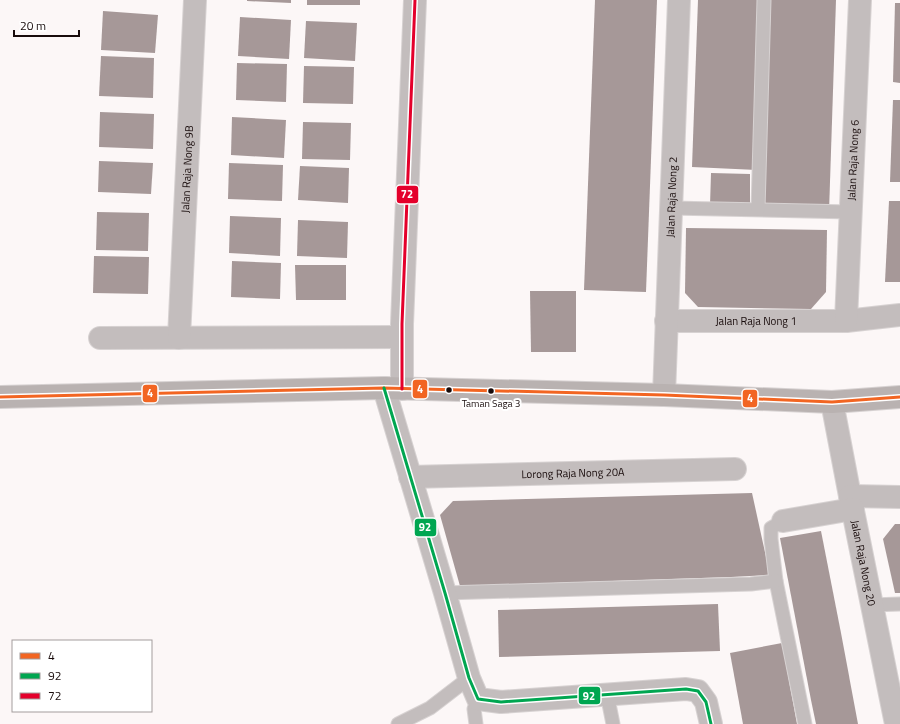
<svg xmlns="http://www.w3.org/2000/svg" width="900" height="724" font-family="'Titillium Web',sans-serif">
<rect width="100%" height="100%" fill="#fcf7f7"/>
<g fill="#a69898">
<path d="M247 0H291V3L247 1Z"/>
<rect x="307" y="0" width="53" height="5"/>
<path d="M595 0H657L646 292 584 290Z"/>
<path d="M698 0H763L757 170 692 167Z"/>
<path d="M771 0H836L829 212 763 210Z"/>
<path d="M895 3H900V83L893 82Z"/>
<path d="M103 11 158 15 155 53 101 50Z"/>
<path d="M240 17 291 20 289 59 238 56Z"/>
<path d="M306 21 357 23 355 61 304 58Z"/>
<path d="M101 56 154 58 153 98 99 96Z"/>
<path d="M237 63 287 64 286 102 236 100Z"/>
<path d="M304 66 354 67 353 104 303 103Z"/>
<path d="M893 100H900V182H890Z"/>
<path d="M100 112 154 114 153 149 99 147Z"/>
<path d="M232 117 286 120 284 158 231 155Z"/>
<path d="M303 122 351 123 350 160 302 159Z"/>
<path d="M99 161 153 163 151 194 98 192Z"/>
<path d="M229 163 283 165 282 201 228 199Z"/>
<path d="M300 166 349 168 348 203 298 200Z"/>
<path d="M711 173 750 174V207L710 206Z"/>
<path d="M889 201H900V282H885Z"/>
<path d="M97 212 149 213 148 251 96 250Z"/>
<path d="M230 216 281 218 280 256 229 253Z"/>
<path d="M298 220 348 222 347 258 297 256Z"/>
<path d="M686 228 827 230 826 292 811 309 698 307 685 293Z"/>
<path d="M94 256 149 257 148 294 93 293Z"/>
<path d="M232 261 281 263 280 299 231 297Z"/>
<path d="M295 265H346V300H296Z"/>
<path d="M530 291H576V352H531Z"/>
<path d="M752 493 770 575 731 577 460 586 440 515 453 501Z"/>
<path d="M895 524H900V593H895L883 539Z"/>
<path d="M821 531 841 633 858 724H816L811 700 780 538Z"/>
<path d="M718 604 720 651 499 657 498 610Z"/>
<path d="M782 643 797 724H743L730 653Z"/>
</g>
<g fill="none" stroke-linecap="round" stroke-linejoin="round">
<defs>
<g id="service">
<path d="M671 208 851 212"/>
<path d="M758 209 764 0"/>
<path d="M783 521 771 528V539L776 581 805 724"/>
<path d="M445 593 751 584 776 581"/>
<path d="M872 605 900 604"/>
<path d="M607 694 613 724"/>
<path d="M398 724 430 708 469 678"/>
<path d="M476 724 474 709 478 699"/>
</g>
<g id="minor">
<path id="s1" d="M666 321H846L900 315"/>
<path id="s2" d="M846 321 860 0"/>
<path d="M100 338 402 337"/>
<path id="s3" d="M179 338 195 0"/>
<path d="M384 388 445 593 469 678 478 699 501 702 686 689 698 691 706 702 711 724"/>
<path d="M402 389V324L415 0"/>
<path id="s4" d="M664 395 679 0"/>
<path id="s5" d="M832 402 850 496 896 724"/>
<path id="s6" d="M410 477 735 469"/>
<path d="M850 496 900 497"/>
<path d="M783 521 853 509"/>
</g>
<path id="secondary" d="M0 397 384 388 664 395 832 402 900 397"/>
</defs>
<use href="#service" stroke="#d7d2d2" stroke-width="15"/>
<use href="#minor" stroke="#d7d2d2" stroke-width="24"/>
<use href="#secondary" stroke="#d7d2d2" stroke-width="24"/>
<use href="#service" stroke="#c3bdbd" stroke-width="13"/>
<use href="#minor" stroke="#c3bdbd" stroke-width="22"/>
<use href="#secondary" stroke="#b9b2b1" stroke-width="22"/>
<defs>
<path id="bus-1" d="M0 397 384 388 664 395 832 402 900 397"/>
<path id="bus-2" d="M384 388 445 593 469 678 478 699 501 702 686 689 698 691 706 702 711 724"/>
<path id="bus-3" d="M402 389V324L415 0"/>
</defs>
<use href="#bus-1" stroke="#fff" stroke-width="6"/>
<use href="#bus-2" stroke="#fff" stroke-width="6"/>
<use href="#bus-3" stroke="#fff" stroke-width="6"/>
<use href="#bus-1" stroke="#f26522" stroke-width="3"/>
<use href="#bus-2" stroke="#00a651" stroke-width="3"/>
<use href="#bus-3" stroke="#e4002b" stroke-width="3"/>
</g>
<g fill="#180b0b" stroke="#fff" stroke-width="1.5">
<circle cx="449" cy="390" r="3.5"/>
<circle cx="491" cy="391" r="3.5"/>
</g>
<g text-anchor="middle" stroke-width="4" stroke-linejoin="round" paint-order="stroke">
<g font-size="10" fill="#180b0b" stroke="#fff">
<text x="491" y="407">Taman Saga 3</text>
</g>
<g font-size="11" fill="#180b0b" stroke="#fff">
<text dy="4" stroke="none"><textPath href="#s2" startOffset="161">Jalan Raja Nong 6</textPath></text>
<text dy="4" stroke="none"><textPath href="#s3" startOffset="169">Jalan Raja Nong 9B</textPath></text>
<text dy="4" stroke="none"><textPath href="#s4" startOffset="198">Jalan Raja Nong 2</textPath></text>
<text dy="4" stroke="none"><textPath href="#s1" startOffset="90">Jalan Raja Nong 1</textPath></text>
<text dy="4" stroke="none"><textPath href="#s6" startOffset="163">Lorong Raja Nong 20A</textPath></text>
<text dy="4" stroke="none"><textPath href="#s5" startOffset="164">Jalan Raja Nong 20</textPath></text>
</g>
</g>
<g stroke="#fff" stroke-width="1.5">
<rect x="396" y="185" width="23" height="19" rx="4" fill="#e4002b"/>
<rect x="412" y="379" width="16" height="20" rx="4" fill="#f26522"/>
<rect x="142" y="384" width="16" height="19" rx="4" fill="#f26522"/>
<rect x="742" y="389" width="16" height="19" rx="4" fill="#f26522"/>
<rect x="414" y="518" width="23" height="19" rx="4" fill="#00a651"/>
<rect x="578" y="686" width="23" height="19" rx="4" fill="#00a651"/>
</g>
<g font-size="11" text-anchor="middle" font-weight="bold" fill="#fff">
<text x="407" y="198">72</text>
<text x="420" y="393">4</text>
<text x="150" y="397">4</text>
<text x="750" y="402">4</text>
<text x="425" y="531">92</text>
<text x="589" y="700">92</text>
</g>
<rect x="12" y="640" width="140" height="72" fill="#ffffff" stroke="#a39d9d"/>
<rect x="20" y="653" width="20" height="6" fill="#f26522" stroke="#a39d9d"/>
<text x="48" y="660" font-size="12" fill="#180b0b">4</text>
<rect x="20" y="673" width="20" height="6" fill="#00a651" stroke="#a39d9d"/>
<text x="48" y="680" font-size="12" fill="#180b0b">92</text>
<rect x="20" y="693" width="20" height="6" fill="#e4002b" stroke="#a39d9d"/>
<text x="48" y="700" font-size="12" fill="#180b0b">72</text>
<path d="M14 30v6h65v-6" fill="none" stroke="#180b0b" stroke-width="2"/>
<text x="20" y="30" font-size="12" fill="#180b0b" stroke="#ffffff" stroke-width="3" paint-order="stroke">20 m</text>
</svg>
